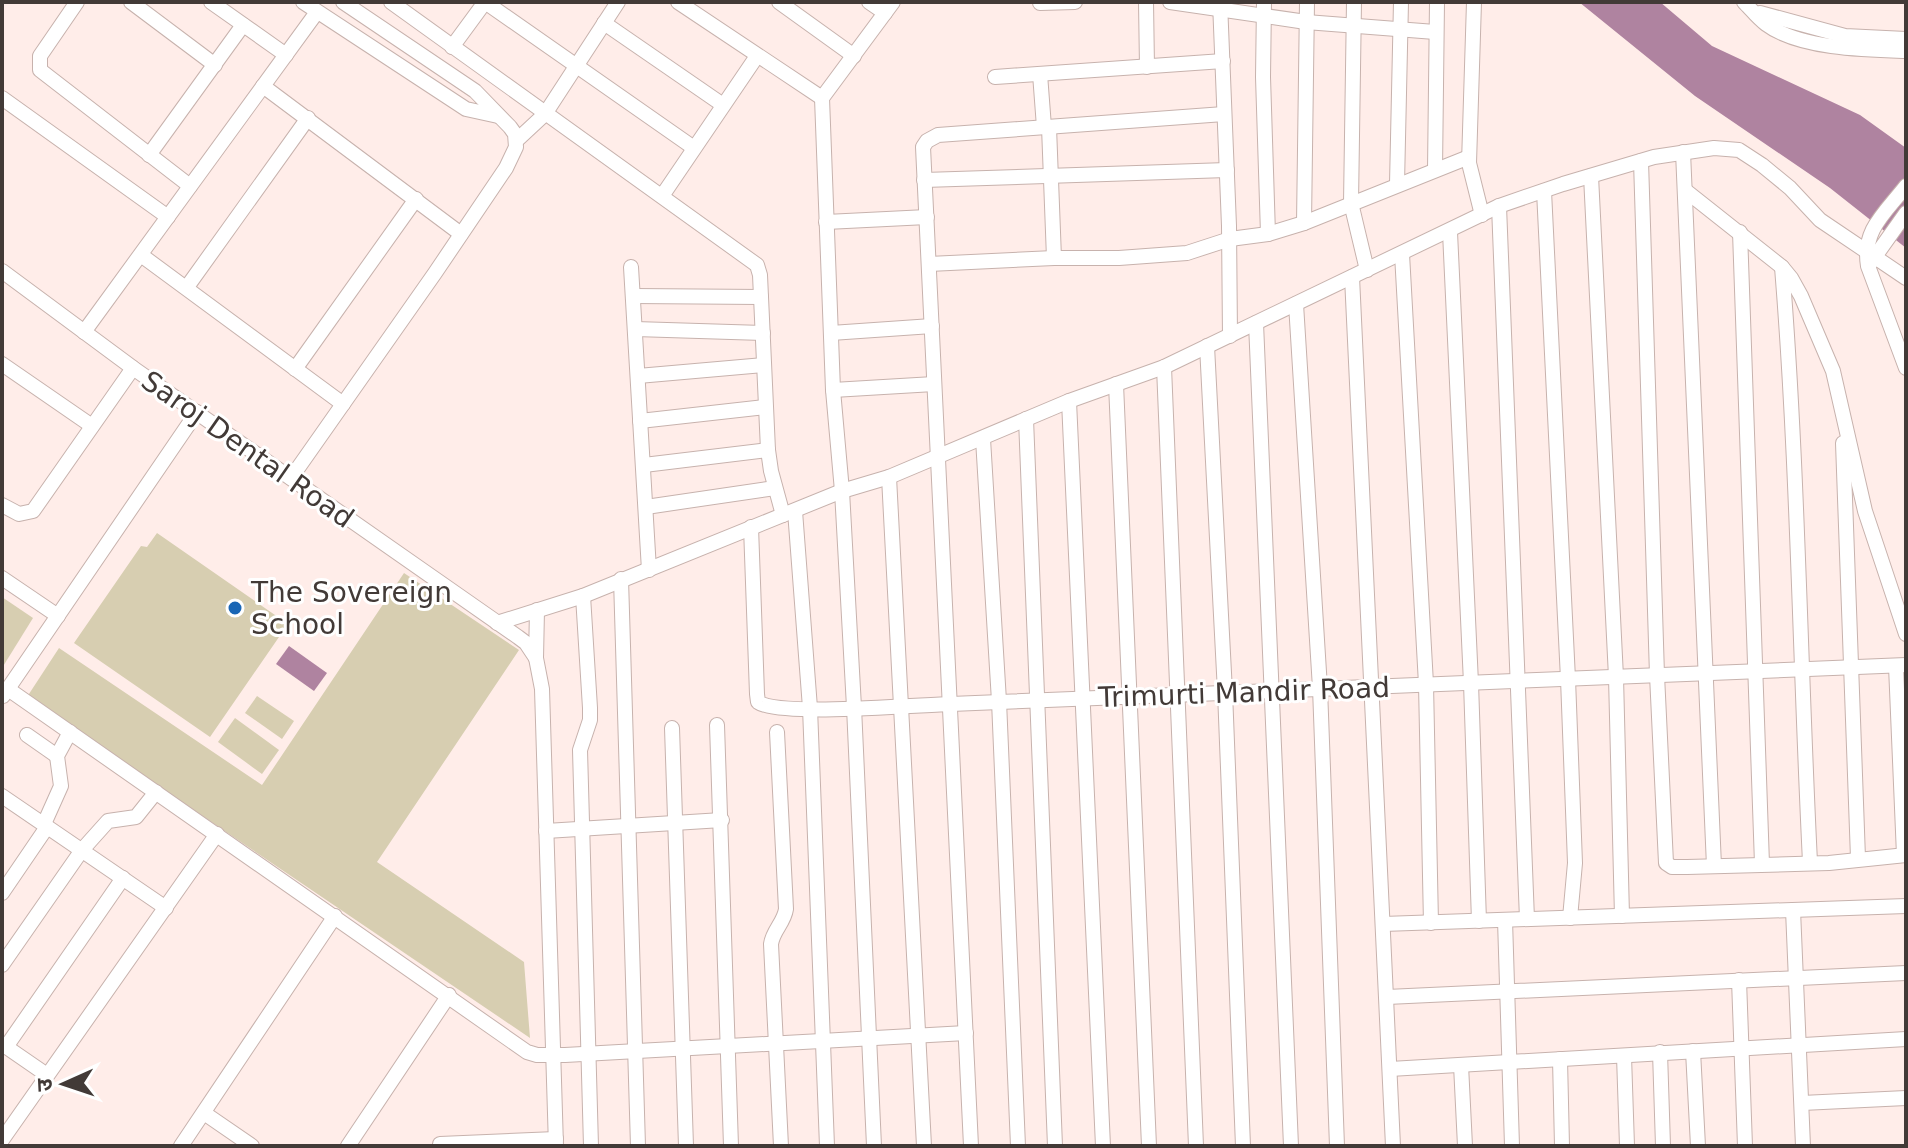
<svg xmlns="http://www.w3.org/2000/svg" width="1908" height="1148" font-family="'DejaVu Sans','Noto Sans Devanagari',sans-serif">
<rect width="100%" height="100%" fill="#ffede9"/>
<g fill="#d7ceb1">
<path d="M157 533 288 624 210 737 74 643 141 546 147 547Z"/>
<path d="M404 573 519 650 377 862 524 962 530 1038 27 697 59 648 262 785Z"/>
<path d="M2 597 33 618 2 668Z"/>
<path d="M257 696 294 721 282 739 245 713Z"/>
<path d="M235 718 279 750 262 774 218 742Z"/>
</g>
<g fill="#af83a0">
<path d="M1579 2H1660L1712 46 1860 115 1906 148V248L1830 188 1695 96Z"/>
<path d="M289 646 327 673 314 691 276 664Z"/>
</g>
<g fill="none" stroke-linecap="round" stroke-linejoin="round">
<defs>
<g id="minor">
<path d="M77 2 40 56V70L190 186"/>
<path d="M131 2 215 65"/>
<path d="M211 2 286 55"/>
<path d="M303 2 466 109 498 116"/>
<path d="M391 2 757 265 760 275 768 450 771 471 783 515"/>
<path d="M485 2 694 148"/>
<path d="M678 2 822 98"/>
<path d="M779 2 854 56"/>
<path d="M869 2 885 13"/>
<path d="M1146 2 1147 67"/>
<path d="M1170 2 1306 22 1435 32"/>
<path d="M1220 2 1229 226 1230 336"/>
<path d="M1264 2 1263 77 1268 234"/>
<path d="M1354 2 1351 203 1367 270"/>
<path d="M1474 2 1469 163 1482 215"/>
<path d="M1744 2C1751 9 1758 18 1766 24 1799 49 1867 50 1906 51"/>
<path d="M1040 3 1075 2"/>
<path d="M1760 13 1845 36 1906 39"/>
<path d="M604 23 723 105"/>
<path d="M452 47 485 2"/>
<path d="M1040 74 1044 127"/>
<path d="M995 77 1223 61"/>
<path d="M263 86 461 234"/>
<path d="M2 98 168 217"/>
<path d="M1049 127 1054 258"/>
<path d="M516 141 545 114 618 2"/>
<path d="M1683 152 1714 866"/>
<path d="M149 155 243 25"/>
<path d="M1641 161 1657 675 1666 863 1672 867H1687L1829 863 1906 855"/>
<path d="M1435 170 1437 2"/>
<path d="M1591 176 1616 677 1622 916"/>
<path d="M924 180 1227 170"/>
<path d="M1397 184 1401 2"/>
<path d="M1906 186C1885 213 1862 230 1868 266L1906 368"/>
<path d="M1544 191 1568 679 1575 863 1570 918"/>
<path d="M1686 191 1782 267 1791 278 1801 296 1833 371 1865 511 1906 634"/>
<path d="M662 196 757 56"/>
<path d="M1499 206 1527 919"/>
<path d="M826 222 927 217"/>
<path d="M1304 223 1307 2"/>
<path d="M1450 232 1471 683 1479 921"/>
<path d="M1740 232 1762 864"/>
<path d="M1402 254 1426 684 1431 923"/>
<path d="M141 255 343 404"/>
<path d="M929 264 1054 258H1119L1187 253 1230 239 1268 234 1304 223 1469 157"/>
<path d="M1869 265 1906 213"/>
<path d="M631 267 649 570"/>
<path d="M1782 267C1798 465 1800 664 1810 862"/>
<path d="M2 271 133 368 518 637 526 643 536 658"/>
<path d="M1352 277 1393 1146"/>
<path d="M187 287 308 118"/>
<path d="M633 296 761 297"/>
<path d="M1296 304 1320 688 1337 1146"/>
<path d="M1256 323 1291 1146"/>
<path d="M635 329 763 333"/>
<path d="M84 332 317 12"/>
<path d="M831 333 932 326"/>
<path d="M1207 346 1225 692 1243 1146"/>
<path d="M2 364 92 426"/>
<path d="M1164 367 1196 1146"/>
<path d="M295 369 416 199"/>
<path d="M638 376 764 365"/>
<path d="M1116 384 1149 1146"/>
<path d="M833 390 934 384"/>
<path d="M1069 401 1103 1146"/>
<path d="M1026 419 1055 1146"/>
<path d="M640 421 765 407"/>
<path d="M983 439 999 701 1018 1146"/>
<path d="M1843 443 1858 858"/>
<path d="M644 465 768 450"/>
<path d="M889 477 924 1146"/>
<path d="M291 478 435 273 506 168 516 147 515 134 510 127 475 91 343 2"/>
<path d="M2 505 19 514 33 511 133 368"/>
<path d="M646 507 775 488"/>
<path d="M795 511 810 708 827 1146"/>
<path d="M751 527 757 694 758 702C779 717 917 705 951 704L1906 665"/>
<path d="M2 578 58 616"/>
<path d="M621 579 638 1146"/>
<path d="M583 596 590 708V720L580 750 591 1146"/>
<path d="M537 610 536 658 542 689 556 1146"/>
<path d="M497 623 583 596 842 491 889 477 1069 401 1164 367 1499 206 1563 184 1654 157 1714 148 1739 150 1762 165 1790 188 1820 220 1906 278"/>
<path d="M1896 666 1904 855"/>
<path d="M8 689 527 1052 537 1055H565L966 1033"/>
<path d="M3 696 197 412"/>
<path d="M717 725 731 1146"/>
<path d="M672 728 686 1146"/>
<path d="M777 732 786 909C784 923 773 930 771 944L781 1146"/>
<path d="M27 735 57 756"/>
<path d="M2 796 166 908"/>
<path d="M44 824 61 786 57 756 70 732"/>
<path d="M546 831 722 820"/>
<path d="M2 893 47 827"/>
<path d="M1793 910 1803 1146"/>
<path d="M1505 920 1512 1146"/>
<path d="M1383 924 1906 906"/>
<path d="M2 965 82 850 108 821 136 817 156 792"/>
<path d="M1739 980 1745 1146"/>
<path d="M1387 997 1906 973"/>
<path d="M2 1044 47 1075"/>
<path d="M6 1047 123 878"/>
<path d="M1693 1051 1698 1146"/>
<path d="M1660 1052 1663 1146"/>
<path d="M1624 1056 1627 1146"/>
<path d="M1560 1059 1562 1146"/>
<path d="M1461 1065 1465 1146"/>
<path d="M1390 1069 1906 1039"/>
<path d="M1802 1103 1906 1098"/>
<path d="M204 1113 252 1146"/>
<path d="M2 1140 217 834"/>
<path d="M440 1144 556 1139"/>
<path d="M181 1146 335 916"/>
<path d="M348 1146 449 995"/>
<path d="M874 1146 854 707 842 491 833 390 822 98 893 2"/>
<path d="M971 1146 923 147 927 141 938 135 1224 114"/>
</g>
</defs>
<use href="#minor" stroke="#c7b2ad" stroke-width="16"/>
<use href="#minor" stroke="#fff" stroke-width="14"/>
</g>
<circle fill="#1966b5" stroke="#fff" stroke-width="3" cx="235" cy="608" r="8"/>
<g text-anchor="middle" stroke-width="6" stroke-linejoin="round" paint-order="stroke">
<g font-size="28" fill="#423a37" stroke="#fff">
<text transform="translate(248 449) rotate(35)" y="10">Saroj Dental Road</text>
<text transform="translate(1244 692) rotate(-2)" y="10">Trimurti Mandir Road</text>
</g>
<g font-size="28" fill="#423a37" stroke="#fff" text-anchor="start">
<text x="251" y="602">The Sovereign<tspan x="251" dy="32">School</tspan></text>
</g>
</g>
<rect width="1908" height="1148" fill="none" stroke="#423a37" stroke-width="8"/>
<g transform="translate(64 1084) rotate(267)" stroke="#ffffff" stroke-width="6" paint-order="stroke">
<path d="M0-6L14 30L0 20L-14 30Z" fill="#423a37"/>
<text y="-12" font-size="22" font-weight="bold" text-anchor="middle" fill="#423a37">उ</text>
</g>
</svg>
